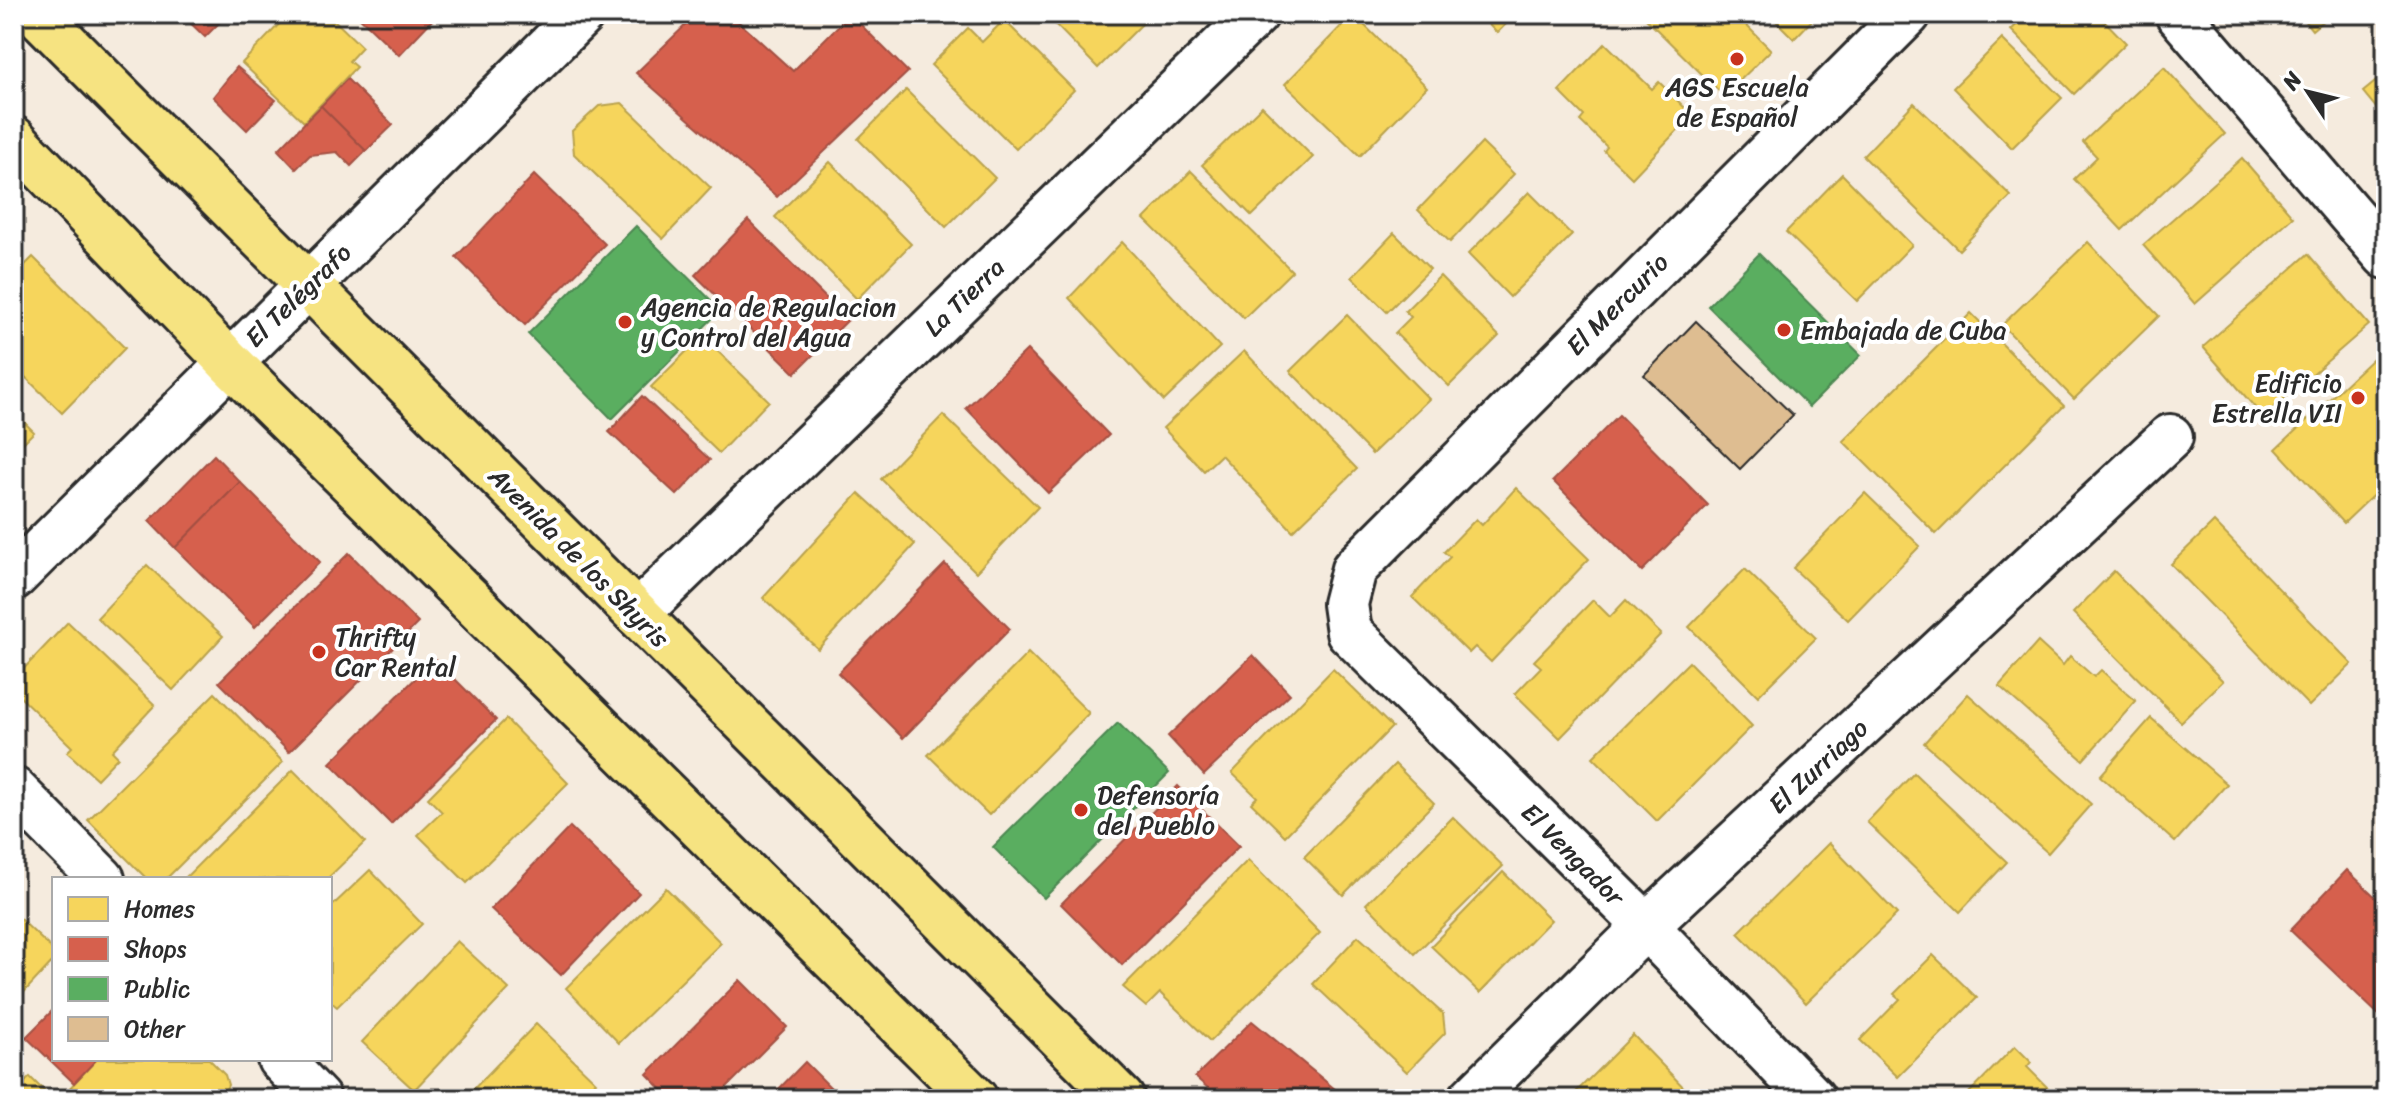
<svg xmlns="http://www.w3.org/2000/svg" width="2400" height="1113" font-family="Sriracha,sans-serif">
<rect width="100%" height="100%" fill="#f5ebde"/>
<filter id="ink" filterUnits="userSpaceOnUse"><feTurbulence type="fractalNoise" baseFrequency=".0125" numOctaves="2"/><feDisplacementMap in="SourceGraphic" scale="16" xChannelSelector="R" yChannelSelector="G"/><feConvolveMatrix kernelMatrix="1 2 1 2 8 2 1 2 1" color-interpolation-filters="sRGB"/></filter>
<g filter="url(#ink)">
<g fill="#f6d55c" stroke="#b9a24d" stroke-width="2">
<path d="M283 14H328L362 47 349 61 356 67 304 122 242 63 286 17Z"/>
<path d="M1045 14H1150L1151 15 1098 68Z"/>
<path d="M1353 14 1427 87 1360 156 1285 84Z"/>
<path d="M1478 14H1516L1497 33Z"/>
<path d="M1641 14H1735L1771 50 1724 96Z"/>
<path d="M1769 14H1818L1794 39Z"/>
<path d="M2025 14H2098L2126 43 2074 94 2011 30 2026 16Z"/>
<path d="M2299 14H2331L2312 30Z"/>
<path d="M1004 20 1074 90 1016 149 931 65 968 28 982 42Z"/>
<path d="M2002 39 2062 98 2012 148 1953 88Z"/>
<path d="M1605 43 1652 89 1659 82 1692 115 1632 178 1604 151 1607 147 1580 121 1584 116 1559 91Z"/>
<path d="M2164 67 2225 134 2122 230 2074 179 2097 157 2083 142Z"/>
<path d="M2386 73V120L2363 92Z"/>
<path d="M906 90 995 178 946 227 858 139Z"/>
<path d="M622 103 711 188 663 239 574 154 572 131 599 106Z"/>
<path d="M1914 103 2011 196 1959 250 1863 156Z"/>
<path d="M1262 106 1313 157 1252 216 1202 165Z"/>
<path d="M1482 143 1514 174 1450 242 1418 210Z"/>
<path d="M2242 158 2293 217 2195 304 2143 245Z"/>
<path d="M830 162 911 244 857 299 775 217Z"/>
<path d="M1191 171 1292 271 1244 318 1144 219Z"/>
<path d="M1842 174 1912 245 1857 301 1786 232Z"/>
<path d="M1529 192 1572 235 1510 297 1468 254Z"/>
<path d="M1394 233 1430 269 1387 312 1352 277Z"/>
<path d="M1122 242 1220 347 1164 401 1069 298Z"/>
<path d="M2088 242 2159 316 2074 399 2002 325Z"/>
<path d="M2308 254 2369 325 2263 417 2203 347Z"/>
<path d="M33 257 125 348 62 413 14 366V276Z"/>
<path d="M1440 276 1499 336 1449 386 1395 333 1411 317 1405 311Z"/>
<path d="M1971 313 2064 406 1936 534 1843 441Z"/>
<path d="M1347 315 1429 399 1372 454 1290 371Z"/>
<path d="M702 336 769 401 719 453 651 387Z"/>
<path d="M2386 346V483L2344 523 2276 449Z"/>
<path d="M1244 351 1357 469 1293 531 1221 455 1204 471 1163 428Z"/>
<path d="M14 412 34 432 14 452Z"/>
<path d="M943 415 1038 507 976 572 881 479Z"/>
<path d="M1516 488 1589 559 1491 662 1475 647 1469 653 1412 597 1450 557 1444 552 1476 519 1482 525Z"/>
<path d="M859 493 915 544 818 649 763 598Z"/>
<path d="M1865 493 1920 546 1848 620 1793 568Z"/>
<path d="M2214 522 2352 664 2309 706 2171 564Z"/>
<path d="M147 565 223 636 173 690 97 618Z"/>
<path d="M1745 569 1816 638 1758 696 1689 627Z"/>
<path d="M2114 571 2223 681 2181 722 2073 613Z"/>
<path d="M1593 600 1610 617 1626 600 1661 634 1560 738 1515 694 1541 667 1534 661Z"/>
<path d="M68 622 155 705 112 751 118 757 97 779 67 752 72 747 14 691V679Z"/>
<path d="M2038 642 2063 665 2070 656 2094 677 2101 670 2136 701 2083 760 1999 686Z"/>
<path d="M1028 653 1089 713 989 815 928 755Z"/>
<path d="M1689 662 1752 726 1657 821 1593 757Z"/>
<path d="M1333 669 1392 727 1285 836 1251 803 1257 797 1232 773Z"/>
<path d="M215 693 283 762 166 879H147L88 820Z"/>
<path d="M1968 694 2091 804 2048 853 1924 743Z"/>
<path d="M2151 718 2227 784 2175 842 2100 776Z"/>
<path d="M506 719 568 783 467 883 418 835 442 812 428 798Z"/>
<path d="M1395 764 1434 803 1343 895 1304 857Z"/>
<path d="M293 770 365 842 327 879H184Z"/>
<path d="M1914 773 2007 862 1960 912 1867 822Z"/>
<path d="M1453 817 1503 866 1415 954 1366 904Z"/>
<path d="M1829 843 1897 914 1806 1003 1738 933Z"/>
<path d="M1248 860 1320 933 1210 1041 1160 993 1146 1007 1123 987Z"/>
<path d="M370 870 422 924 337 1007 330 1001V908Z"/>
<path d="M1503 872 1551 920 1480 993 1431 946Z"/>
<path d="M666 888 721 943 619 1043 566 988Z"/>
<path d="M14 913 54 951V960L14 1003Z"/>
<path d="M1358 936 1443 1014 1445 1033 1407 1072 1313 984Z"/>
<path d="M457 941 509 989 414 1090 362 1042Z"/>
<path d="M1933 955 1977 998 1898 1077 1860 1040 1900 999 1894 994Z"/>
<path d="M536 1024 596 1082 580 1099H464Z"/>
<path d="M1633 1035 1695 1099H1578L1574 1094Z"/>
<path d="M2015 1046 2031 1062 2027 1067 2059 1099H1963Z"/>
<path d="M97 1059H209L225 1075 228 1085 221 1099H146L132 1086 119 1099H66L63 1095Z"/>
<path d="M30 1077 52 1099H14V1093Z"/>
</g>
<g fill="#d6604d" stroke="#a35043" stroke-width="2">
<path d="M181 14H228L205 37Z"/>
<path d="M356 14H438L399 55Z"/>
<path d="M697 14H730L793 71 850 14 908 72 777 197 636 73Z"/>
<path d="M237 67 276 100 247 130 213 97Z"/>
<path d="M347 79 393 125 366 151 321 106Z"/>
<path d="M321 106 366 151 351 166 337 152 310 155 296 169 278 150Z"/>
<path d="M534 175 605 244 525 325 456 257Z"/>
<path d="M748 220 848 320 795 373 695 275Z"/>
<path d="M1027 350 1109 435 1048 493 966 408Z"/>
<path d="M642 396 710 460 677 495 609 432Z"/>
<path d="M1619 415 1708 505 1642 571 1553 481Z"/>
<path d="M214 455 240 482 175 548 149 521Z"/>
<path d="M240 482 320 562 255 627 175 548Z"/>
<path d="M349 553 418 623 289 752 219 682Z"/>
<path d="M945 564 1010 629 903 738 838 673Z"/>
<path d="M1253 655 1290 694 1204 775 1168 736Z"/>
<path d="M435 659 496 720 391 824 330 763Z"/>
<path d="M1178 786 1239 846 1122 965 1061 904Z"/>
<path d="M570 827 639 893 561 975 491 909Z"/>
<path d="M2347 870 2386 907V1017L2384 1020 2290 930Z"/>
<path d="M740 980 787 1027 715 1099H671L647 1074Z"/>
<path d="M54 1009V1059H97L74 1083 26 1037Z"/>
<path d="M1252 1021 1347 1099H1221L1195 1077Z"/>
<path d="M805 1062 842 1099H769Z"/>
</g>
<g fill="#5aae61" stroke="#4c8751" stroke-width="2">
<path d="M636 226 721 310 612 419 528 334Z"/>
<path d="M1759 254 1861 355 1809 407 1708 306Z"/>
<path d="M1118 723 1169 773 1044 898 993 847Z"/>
</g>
<path fill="#debd91" stroke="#2b2b2b" stroke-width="2" d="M1696 321 1793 415 1740 469 1644 375Z"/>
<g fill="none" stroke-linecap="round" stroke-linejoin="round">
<defs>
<g id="minor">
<path d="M2178 14 2386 256"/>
<path d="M14 577 582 14"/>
<path d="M637 614 1256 14"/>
<path d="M14 790 102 879"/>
<path d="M280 1059 318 1099"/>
<path d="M1471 1099 1645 927 2170 437"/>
<path d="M1813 1099 1631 911 1349 632 1345 604 1354 569 1908 14"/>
</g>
<g id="major">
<path d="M37 14 1122 1099"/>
<path d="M14 139 229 362 975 1099"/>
</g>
</defs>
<use href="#minor" stroke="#2b2b2b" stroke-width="50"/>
<use href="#major" stroke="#2b2b2b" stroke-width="50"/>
<use href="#minor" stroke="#fff" stroke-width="44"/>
<use href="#major" stroke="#f6e381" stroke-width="44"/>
</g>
</g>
<g fill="#c8321e" stroke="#fff" stroke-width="3">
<circle cx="1737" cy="59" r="8"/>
<circle cx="625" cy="322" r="8"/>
<circle cx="1784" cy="330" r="8"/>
<circle cx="2358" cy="398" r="8"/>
<circle cx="319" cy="652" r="8"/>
<circle cx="1081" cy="810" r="8"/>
</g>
<g text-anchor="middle" stroke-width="8" stroke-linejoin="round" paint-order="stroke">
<g font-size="26" fill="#2b2b2b" stroke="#fff" text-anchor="start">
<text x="1737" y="96" text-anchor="middle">AGS Escuela<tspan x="1737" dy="30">de Español</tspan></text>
<text x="641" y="316">Agencia de Regulacion<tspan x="641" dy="30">y Control del Agua</tspan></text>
<text x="1800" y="339">Embajada de Cuba</text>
<text x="2342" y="392" text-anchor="end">Edificio<tspan x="2342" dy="30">Estrella VII</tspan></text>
<text x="335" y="646">Thrifty<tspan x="335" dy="30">Car Rental</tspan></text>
<text x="1097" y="804">Defensoría<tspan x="1097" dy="30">del Pueblo</tspan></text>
</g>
<g font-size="26" fill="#2b2b2b" stroke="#fff">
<text transform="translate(298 295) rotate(-44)" y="9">El Telégrafo</text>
<text transform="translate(964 297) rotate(-44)" y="9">La Tierra</text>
<text transform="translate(1617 304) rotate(-45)" y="9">El Mercurio</text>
<text transform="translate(579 557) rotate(45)" y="9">Avenida de los Shyris</text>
<text transform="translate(1818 766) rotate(-43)" y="9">El Zurriago</text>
<text transform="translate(1573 854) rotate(45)" y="9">El Vengador</text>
</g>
</g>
<rect width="2400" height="1113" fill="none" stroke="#fff" stroke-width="48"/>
<rect x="24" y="24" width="2352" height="1065" fill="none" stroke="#2b2b2b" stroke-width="3" filter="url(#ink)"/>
<rect x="52" y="877" width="280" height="184" fill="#ffffff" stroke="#aaaaaa" stroke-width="2"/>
<rect x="68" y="897" width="40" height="24" fill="#f6d55c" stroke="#aaaaaa" stroke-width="2"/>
<text x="124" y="917" font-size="24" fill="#2b2b2b">Homes</text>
<rect x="68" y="937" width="40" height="24" fill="#d6604d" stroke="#aaaaaa" stroke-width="2"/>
<text x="124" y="957" font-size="24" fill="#2b2b2b">Shops</text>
<rect x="68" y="977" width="40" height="24" fill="#5aae61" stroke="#aaaaaa" stroke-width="2"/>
<text x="124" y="997" font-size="24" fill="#2b2b2b">Public</text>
<rect x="68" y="1017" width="40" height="24" fill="#debd91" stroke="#aaaaaa" stroke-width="2"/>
<text x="124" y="1037" font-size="24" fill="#2b2b2b">Other</text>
<g transform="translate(2308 92) rotate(305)" stroke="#ffffff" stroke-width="6" paint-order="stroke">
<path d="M0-6L14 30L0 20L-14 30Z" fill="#2b2b2b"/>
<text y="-12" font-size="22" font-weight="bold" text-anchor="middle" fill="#2b2b2b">N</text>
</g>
</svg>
